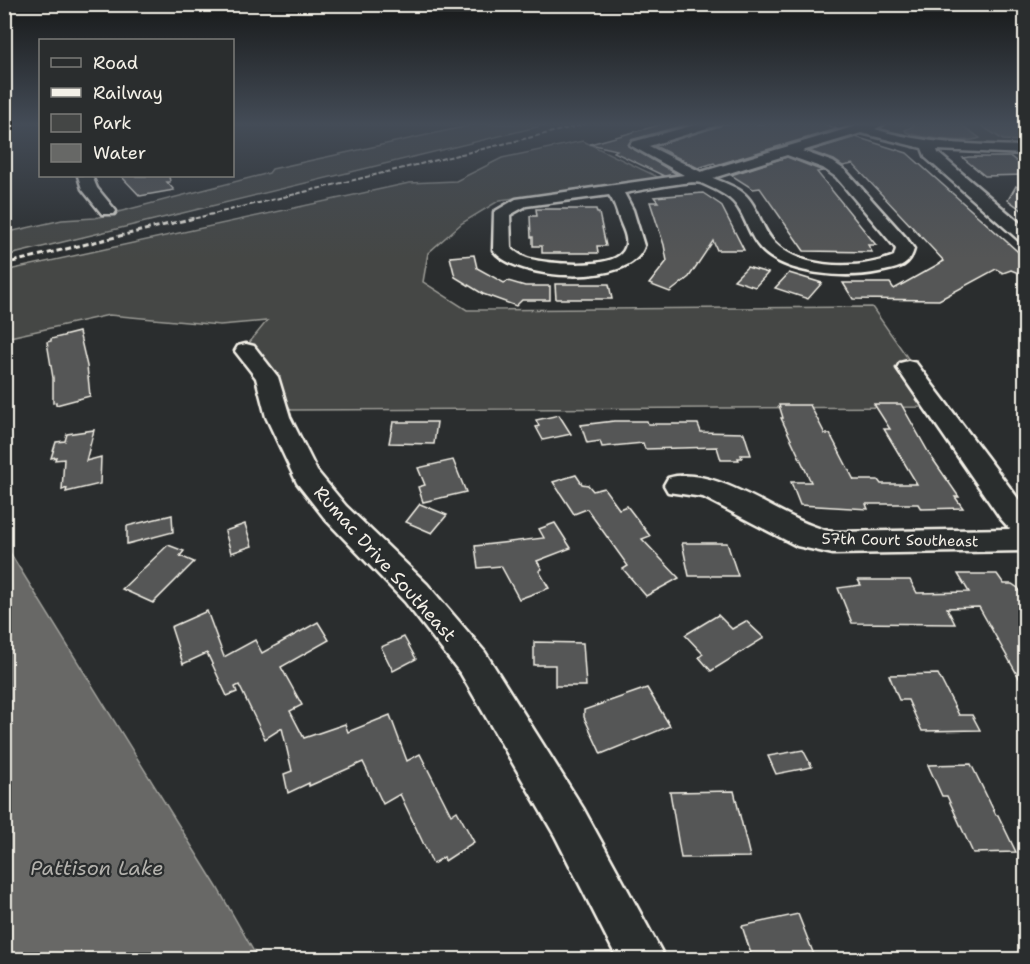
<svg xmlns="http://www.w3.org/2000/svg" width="1030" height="964" font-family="'Shantell Sans',sans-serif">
<rect width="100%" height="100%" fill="#2a2d2e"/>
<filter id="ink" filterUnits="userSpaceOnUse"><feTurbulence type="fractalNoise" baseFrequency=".0167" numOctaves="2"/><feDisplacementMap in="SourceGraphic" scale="12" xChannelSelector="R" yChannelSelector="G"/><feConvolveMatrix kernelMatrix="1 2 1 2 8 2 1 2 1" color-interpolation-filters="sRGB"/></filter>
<g filter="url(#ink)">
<g fill="#444645" stroke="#9c9c96" stroke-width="1.5">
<path d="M477 124H549L5 256 4 233 62 220 95 218 269 173 272 169Z"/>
<path d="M888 124H1025V146L943 145 877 131 878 128Z"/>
<path d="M583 141 662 179 500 200 462 223 428 253 423 282 467 310 872 307 942 407 291 410 249 343 267 321 220 325 109 315 5 338 4 271 409 183 456 181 502 158Z"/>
</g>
<g fill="#676866" stroke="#9f9f9a" stroke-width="1.5">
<path d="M917 124H960L980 138C965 144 922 138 906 132L905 130Z"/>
<path d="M979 124H1025V141L1003 140Z"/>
<path d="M4 543 217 887 258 959H5Z"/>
</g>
<g fill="#555756" stroke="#f4f1e8" stroke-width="1.5">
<path d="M663 124H688L631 140 628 146 677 174 664 176 614 152 617 150 590 144Z"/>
<path d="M722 124H825L837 129 716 165 714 163 698 168 655 146Z"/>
<path d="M856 137 907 153 1026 259V276L1011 270 1003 273 996 269 939 300 853 299 843 283H890L894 289 944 261 853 164 843 166 834 160 809 151Z"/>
<path d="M787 157 823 171 817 172 876 245H868L872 252 804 251 760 188 753 189 731 175Z"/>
<path d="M969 157H1011L1016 161H1026V175L985 176 963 158Z"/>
<path d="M121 176H169L170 182H167L174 190 140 196Z"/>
<path d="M1016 186 1026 194V213L1008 200Z"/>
<path d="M703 193 721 205 744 250H717L713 241 689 277 670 292 649 284 667 261 664 245 650 202H658L654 197Z"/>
<path d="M536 209H596L597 213H599L606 246H597L598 253H542V246H533V237H531L530 216H537Z"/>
<path d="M474 255 477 268 504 283 508 281 525 286H550V300H522L516 306 483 294 455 277 450 257Z"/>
<path d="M747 267 768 273 755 287 734 280Z"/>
<path d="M789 273 822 283 808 299 775 288Z"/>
<path d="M555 284H609L612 299H556Z"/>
<path d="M79 332 87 366 90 396 56 405V402L53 403V378L47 342 51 341V339Z"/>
<path d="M874 404H901L930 455 959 497H955L963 508 921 509 918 504H866L868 509 800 505 791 482H811L781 418H783L779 405H810L825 434H830L854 480H878L881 484H917L884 429H890Z"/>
<path d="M559 415 571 434 543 440 536 427 539 426 536 420Z"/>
<path d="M614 421H647L648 424H698L701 432 744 433 751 455H741L742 458H738L739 460H721L717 447 645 449 643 443 602 447 600 441 587 443 581 425Z"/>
<path d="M393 422H437L434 444 389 443Z"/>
<path d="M94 430 86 461 101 457 100 484 66 492 67 488 62 490 64 459 55 460 56 457 51 458 56 442 65 441 67 434Z"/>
<path d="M453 460 466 492 423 502 418 487 425 485 418 468Z"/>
<path d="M576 475 582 484 588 485 593 491 604 488 619 509 627 506 650 536 642 539 679 578 646 596 623 569 628 566 587 509 574 514 553 482Z"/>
<path d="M420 504 447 515 432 533 406 522Z"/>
<path d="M172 515 173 532 127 544V526Z"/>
<path d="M555 523 571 548 537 561 542 569 539 571 549 588 519 599 501 566 478 568 475 546 544 538 539 529Z"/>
<path d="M245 524 252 546 231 553 225 531Z"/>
<path d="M682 543H727L738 576H689Z"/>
<path d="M168 545 184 551 180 556 194 562 153 603 122 589Z"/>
<path d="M958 574H997L1004 584H1012L1018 588 1026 601V690L979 607 947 608 955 624 852 623 838 588 861 585 858 580H910L917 593 969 592Z"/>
<path d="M207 611 224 657 255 640 262 653 318 622 329 640 281 667 302 705 290 711 304 738 345 724 348 732 390 715 407 761 420 754 451 815 457 811 474 842 445 861 444 857 433 864 400 794 383 804 363 762 309 786V783L288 793 284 774 292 771 282 728 265 739 239 685 235 687 237 692 227 696 207 653 183 664 171 627Z"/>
<path d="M718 615 732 629 746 621 764 638 711 671 699 657 703 654 685 635Z"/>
<path d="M404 637 416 659 393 671 381 647Z"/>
<path d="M534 642 583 643 586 686H555V665H534Z"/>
<path d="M938 674 959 715H972L980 730 922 731 908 700H899L889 675Z"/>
<path d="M647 688 670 726 601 754 584 717V710Z"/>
<path d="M803 750 812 767 776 774 768 756Z"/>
<path d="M971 764 996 815H998L1016 852 973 853 947 796H942L928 765Z"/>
<path d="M734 791 750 857 681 858 670 792Z"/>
<path d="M798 914 816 960H753L742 926Z"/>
</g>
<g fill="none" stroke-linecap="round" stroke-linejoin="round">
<defs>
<g id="minor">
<path d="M698 124H720L649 146 701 172 863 124H884L875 129C924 144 975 145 1026 146V154L937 150 938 153 1026 228V242L1020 241 926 158 922 148 861 133 802 151 833 162 846 171 907 239 914 249C909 268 897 268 879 272 846 279 785 275 761 249 749 236 746 218 736 205 729 195 712 188 701 183 692 179 638 191 624 193L633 210 644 246C632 288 515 281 493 250L494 212 516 199 684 175 630 145 632 142ZM787 155 823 168 836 177 894 246 896 249 894 256C860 270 802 270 775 243 760 229 759 205 742 192 734 186 722 182 713 178ZM609 195C615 203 617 212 620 221 623 229 629 239 625 248 618 271 545 264 527 258 521 256 516 252 511 248L510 215 526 206Z"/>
<path d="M78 176H92L97 188 116 211 114 214H102L82 189Z"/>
<path d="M246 344 254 346 278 377 290 417 317 471 346 506 427 584 485 652 583 808 666 960H618L555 836 461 674 405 602 326 520 297 483 266 417 256 378 235 351 238 346Z"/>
<path d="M908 361 916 363 1026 509V551L833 554 797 546 703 497 668 492 664 485 668 478C718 463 782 522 833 532L1010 529 1001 519 897 368 900 363Z"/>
</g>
</defs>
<use href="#minor" stroke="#f4f1e8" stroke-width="5"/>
<use href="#minor" fill="#2a2d2e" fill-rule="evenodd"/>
<path stroke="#f4f1e8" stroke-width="2" stroke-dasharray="5 2" stroke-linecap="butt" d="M188 220 586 124"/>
<path stroke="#f4f1e8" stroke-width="3" stroke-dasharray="6 3" stroke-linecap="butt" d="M4 264 194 218"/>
</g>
</g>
<linearGradient id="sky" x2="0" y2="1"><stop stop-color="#171919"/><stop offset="0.48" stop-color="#444c57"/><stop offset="1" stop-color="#444c57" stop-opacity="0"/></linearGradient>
<rect width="1030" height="259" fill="url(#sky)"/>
<g text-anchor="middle" stroke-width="4.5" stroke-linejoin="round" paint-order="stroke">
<g font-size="15" fill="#f4f1e8" stroke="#2a2d2e">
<text transform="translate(900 540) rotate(1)" y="5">57th Court Southeast</text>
</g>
<g font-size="18" fill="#f4f1e8" stroke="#2a2d2e">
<text transform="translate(385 564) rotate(48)" y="6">Rumac Drive Southeast</text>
</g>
<g font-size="20" font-style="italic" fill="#b5b3ae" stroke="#2a2d2e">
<text x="97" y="875">Pattison Lake</text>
</g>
</g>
<rect width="1030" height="964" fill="none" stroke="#2a2d2e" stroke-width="24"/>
<rect x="12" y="12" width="1006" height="940" fill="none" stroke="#f4f1e8" stroke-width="2" filter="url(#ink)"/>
<rect x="39" y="39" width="195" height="138" fill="#2a2d2e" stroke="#7b7b78" stroke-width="1.5"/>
<rect x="51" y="58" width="30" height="9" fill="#2a2d2e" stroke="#7b7b78" stroke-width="1.5"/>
<text x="93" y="69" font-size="18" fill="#f4f1e8">Road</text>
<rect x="51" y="88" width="30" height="9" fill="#f4f1e8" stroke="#7b7b78" stroke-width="1.5"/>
<text x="93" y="99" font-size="18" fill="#f4f1e8">Railway</text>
<rect x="51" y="114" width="30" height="18" fill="#444645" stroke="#7b7b78" stroke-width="1.5"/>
<text x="93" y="129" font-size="18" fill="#f4f1e8">Park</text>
<rect x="51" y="144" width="30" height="18" fill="#676866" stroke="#7b7b78" stroke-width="1.5"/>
<text x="93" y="159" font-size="18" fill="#f4f1e8">Water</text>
</svg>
